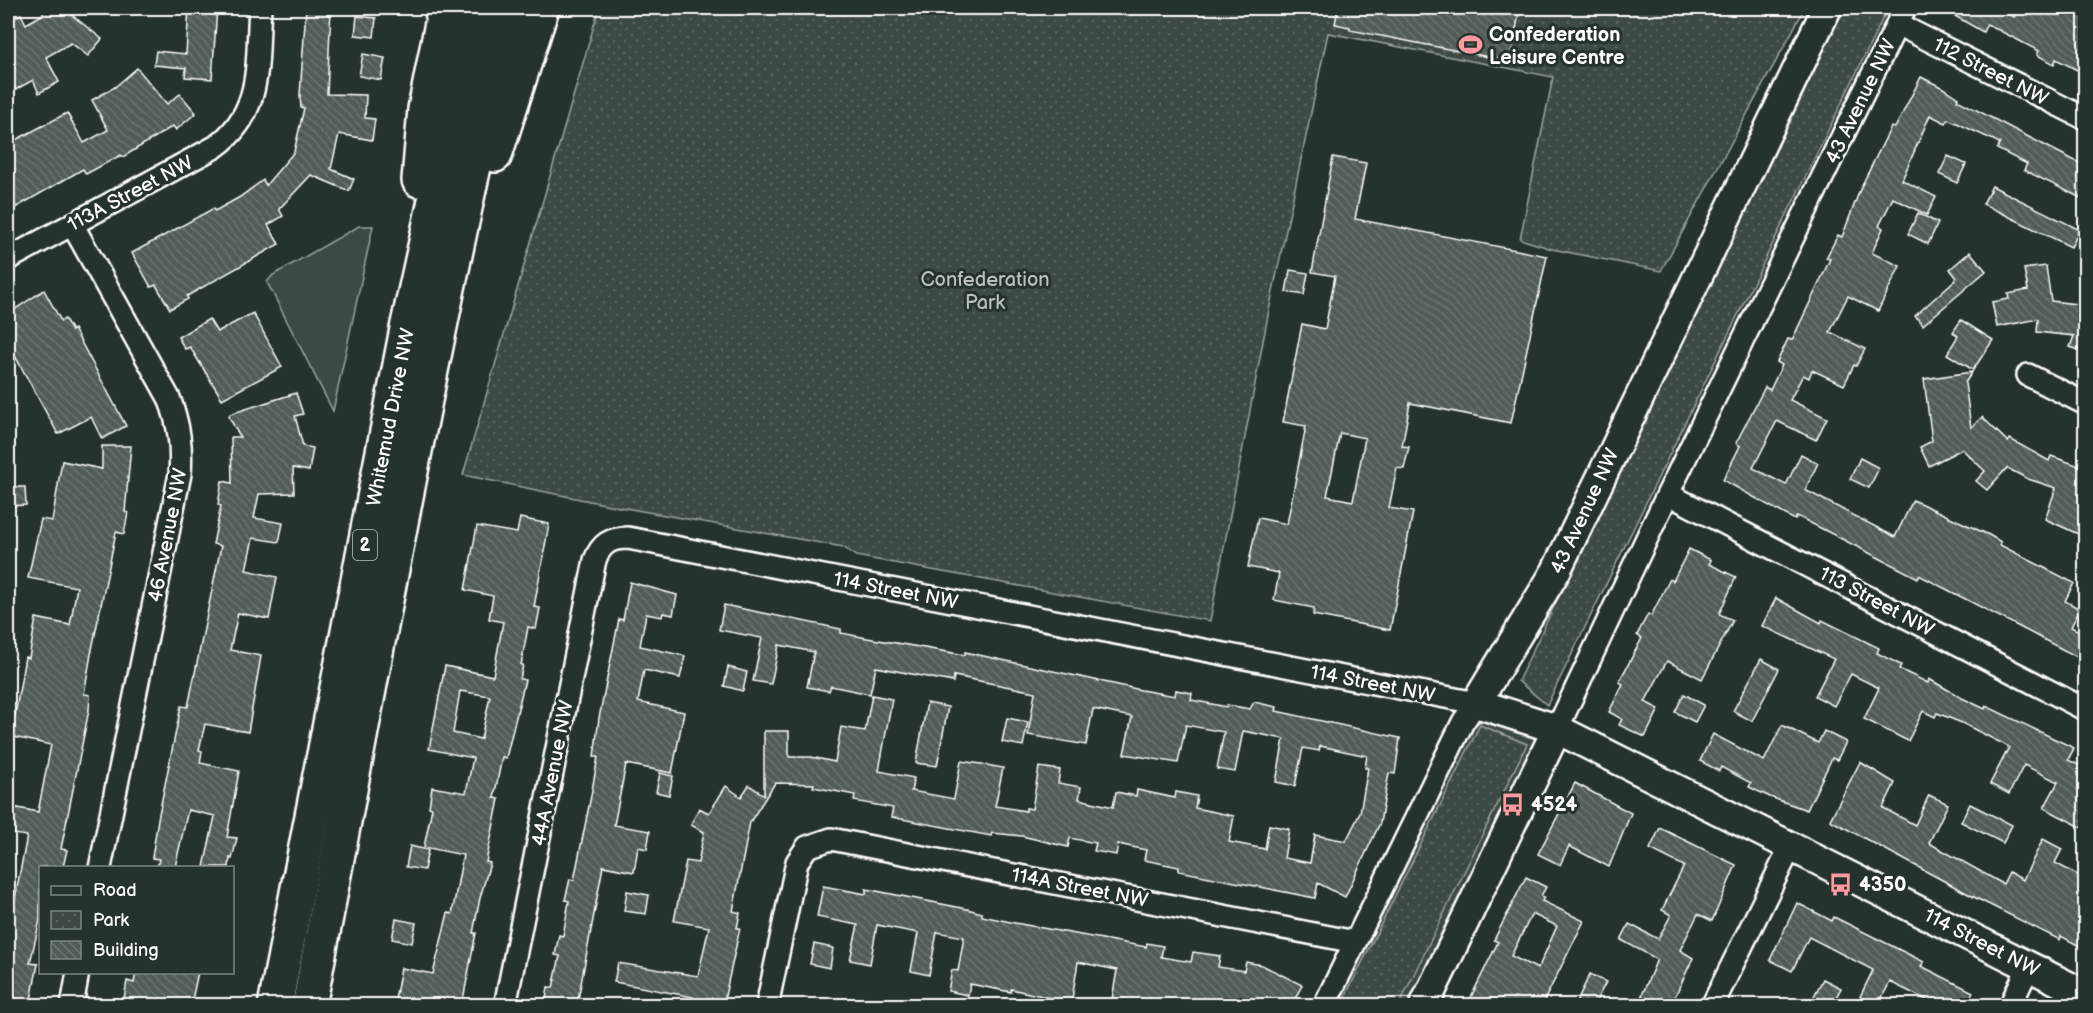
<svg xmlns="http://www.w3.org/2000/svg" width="2093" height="1013" font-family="'Balsamiq Sans',sans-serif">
<defs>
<pattern id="park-dots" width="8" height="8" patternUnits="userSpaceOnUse" patternTransform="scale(1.5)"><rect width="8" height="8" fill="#3e4944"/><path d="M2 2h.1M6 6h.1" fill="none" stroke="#5b6460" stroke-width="1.8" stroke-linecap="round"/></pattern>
<pattern id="building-back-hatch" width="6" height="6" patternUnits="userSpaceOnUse" patternTransform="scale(1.5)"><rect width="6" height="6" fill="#515c57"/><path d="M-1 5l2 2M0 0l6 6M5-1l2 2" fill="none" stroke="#6b7470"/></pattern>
</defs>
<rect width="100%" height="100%" fill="#26332d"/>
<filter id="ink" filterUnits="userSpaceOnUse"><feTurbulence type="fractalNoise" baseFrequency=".0167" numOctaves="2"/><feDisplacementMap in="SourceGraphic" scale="12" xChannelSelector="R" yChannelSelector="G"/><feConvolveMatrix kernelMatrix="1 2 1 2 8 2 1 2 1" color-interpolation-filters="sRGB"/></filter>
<g filter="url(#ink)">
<g fill="#3e4944" stroke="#9ea4a2" stroke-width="1.5">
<path d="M359 226H373L333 411 267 282 273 275Z"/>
<path d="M1485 719 1532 734 1536 743 1411 1005 1337 1006 1473 726Z"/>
</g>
<g fill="url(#park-dots)" stroke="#9ea4a2" stroke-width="1.5">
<path d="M599 8H1805L1661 271 1552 249 1520 239 1553 77 1328 33 1269 310 1210 621 856 556 843 547 614 506 463 475Z"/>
<path d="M1843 8H1888L1547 705 1518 681Z"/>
<path d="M1480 725 1527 744 1399 1005H1341Z"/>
</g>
<g fill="url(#building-back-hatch)" stroke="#fff" stroke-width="1.5" fill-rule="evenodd">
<path d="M45 8H63L102 39 88 56 71 43 46 57 59 82 39 93 33 80 15 90 8 78V22L21 14 26 24 42 15Z"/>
<path d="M189 8H217L212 79 185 77 186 68 154 65 156 51 186 54Z"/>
<path d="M306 8H331L327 94 366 95 365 118 375 119 372 140 339 134 331 169 354 179 349 191 311 175 279 209 283 216 268 225 279 244 187 296 188 299 170 309 156 285 151 287 132 253 214 208 215 211 240 197 263 180 266 185 294 152 304 108H301L300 95Z"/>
<path d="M1338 8H1520L1510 61 1350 30V27L1335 24Z"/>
<path d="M1941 8H1995L2014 17 2019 8H2042L2056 15 2060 8H2078L2085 11V74L2056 59 2054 64 2037 55 2039 51 1987 24 1983 32Z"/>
<path d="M357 16 376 18 374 37 355 35Z"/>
<path d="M363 54 385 58 381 80 359 76Z"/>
<path d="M137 68 167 104 180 94 196 113 176 130 173 126 123 157 121 155 86 174 83 169 8 212V144L67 113 84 143 108 130 92 100 115 87Z"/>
<path d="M1921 77 1943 88 1958 98 1957 100 2085 166V200L2024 170 2027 164 1997 149 2000 143 1948 119 1946 123 1930 115 1902 180 1936 197 1927 215 1893 198 1879 226 1883 228 1872 253 1900 266 1878 311 1848 296 1830 332 1865 349 1856 366 1854 365 1844 385 1812 370 1809 378 1803 375 1790 400 1827 418 1816 440 1777 421 1753 468 1786 485 1801 454 1818 463 1805 490 1895 537 1913 500 1989 535 2001 542 2000 545 2074 583 2065 601 2080 609 2071 627 2085 634V661L1919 575 1918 578 1797 516 1795 520 1723 480 1740 446 1736 443 1765 387 1770 390 1782 365 1777 362 1788 339 1792 340 1820 281 1830 259 1826 258 1838 235 1842 237 1861 187 1891 127 1895 128Z"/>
<path d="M1948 156 1966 164 1957 183 1939 174Z"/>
<path d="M1333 157 1366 163 1355 219 1547 256 1511 423 1410 403 1402 446 1409 447 1404 469 1397 468 1389 508 1413 512 1390 630 1313 615 1314 608 1274 600 1279 573 1248 567 1258 518 1287 524 1306 426 1283 422 1302 324 1325 329 1335 276 1312 272ZM1340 433 1365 438 1353 501 1327 496Z"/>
<path d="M1992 186 2080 230 2071 247 1983 204Z"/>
<path d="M1918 213 1938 223 1928 244 1908 234Z"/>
<path d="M1970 252 1986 271 1923 325 1915 316 1957 278 1950 269Z"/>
<path d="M2046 266 2051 301 2085 305V352L2070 347 2074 336 2037 332 2038 319 1997 327 1992 302 2009 299 2008 294 2028 290 2024 269Z"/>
<path d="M1290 270 1308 273 1304 295 1286 292Z"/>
<path d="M44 290 61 321 65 319 72 331 74 329 126 426 102 439 91 417 58 434 8 343V314Z"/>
<path d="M253 313 282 367 222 399 190 347 185 349 178 337 209 319 217 332Z"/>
<path d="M1961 320 1993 340 1973 370 1947 354 1958 336 1953 332Z"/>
<path d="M1972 372 1965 383 1971 428 1982 417 2008 442 2010 439 2049 461 2051 456 2085 468V537L2045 519 2056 488 2028 479 2007 468 1987 490 1976 481 1985 471 1962 449 1929 466 1920 447 1932 441 1924 379Z"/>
<path d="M296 393 303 414 295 416 303 446 313 448 309 471 293 468 294 493 259 494 254 518 283 523 279 542 253 538 246 570 277 577 269 619 238 613 230 650 261 656 248 732 205 724 199 750 202 751 200 763 239 771 227 837 237 838 232 859 230 858 229 867H204L215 816 188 810 175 867H157L159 859 152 858 158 819 181 706 188 707 221 546 213 544 221 506 218 505 222 481 232 483 231 437H240L229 417 230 414Z"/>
<path d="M102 446H131L125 512 128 513 124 534 116 532 91 654 84 694 90 695 89 710 61 849 67 850 63 867H40V920L30 963 38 964 30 1005H8V935L27 836 8 833V806L38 812 51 745 9 736 13 716H15L25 657 29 658 36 618 70 625 77 587 28 578 41 519 52 521 62 461 102 469Z"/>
<path d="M1860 458 1879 468 1869 488 1850 479Z"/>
<path d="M8 487H25L26 505 8 506Z"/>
<path d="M520 518 549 524 534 607 540 608 536 629 528 627 521 665H523L520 679 525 680 506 758 502 757 494 798 499 799 486 862 490 863 480 898 473 933H476L462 1005H394L401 968 433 974 448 913 452 914 463 855 424 847 432 808 429 807 432 787 466 793 473 758 429 749 445 666 493 676 503 622 489 619 493 596 465 590 477 526 517 533ZM460 691 490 696 481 739 453 733Z"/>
<path d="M1689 549 1711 560 1709 564 1736 577 1719 614 1733 620 1702 679 1667 661 1645 702 1659 709 1645 737 1619 725 1622 719 1609 712 1623 684 1619 682 1642 638 1637 635 1648 614 1651 616 1670 579 1673 581Z"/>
<path d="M630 582 677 595 673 615 663 613 662 617 646 614 640 646 685 656 680 678 644 670 638 702 684 712 672 773 626 764 614 825 650 831 647 849 638 847 634 872 603 866 577 1005H545L548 987 553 988 560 956 555 955 559 935 563 936 569 901 565 900 570 879 574 880 590 801 598 757H594L599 718 619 619 623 620Z"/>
<path d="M1776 598 1821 623 1822 620 1879 648 1877 653 1901 665 1899 669 1928 683 1929 679 1962 698 1985 709 1986 706 2074 748 2068 760 2085 768V829L2044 808 2058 782 2024 765 2009 794 1990 784 2009 747 1962 723 1937 713 1935 717 1923 711 1908 741 1864 719 1879 688 1851 674 1834 706 1815 696 1834 659 1762 626Z"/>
<path d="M724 605 841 629V633L867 638 965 655V652L1141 690 1175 696 1176 690 1192 693 1191 700 1227 707V705L1250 709 1254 702 1277 707 1276 711 1400 738 1395 774 1389 773 1380 823 1345 897 1318 883 1315 898 1179 871V867L1144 860 1146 850 1118 844 1116 855 1094 851 1096 843 1070 838 1068 847 1022 836 992 833 991 836 891 817 893 808 854 801 855 795 813 787 814 784 775 783 750 822 733 911 740 913 737 928H740L723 1005H691L693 997 614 982 618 963 698 976 709 927 674 921 686 861 698 863 704 832 691 825 699 808 709 813 726 786 741 797 749 785 764 795V731H789V757H811L835 762 841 727 865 731 872 695 892 699 879 771 914 778 911 791 954 799 961 761 981 764 1003 768 995 806 1026 811V808L1032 809 1039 767 1060 770 1058 783 1081 787 1079 799 1113 807 1116 792 1136 796 1137 790 1175 798 1176 792 1197 796 1195 808 1234 816 1229 842 1265 849 1269 825 1289 829 1284 858 1310 863 1315 835 1346 841 1360 813 1368 768H1365L1367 756 1320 746 1319 751 1303 748 1295 786 1276 782 1284 739 1243 731 1235 772 1217 769 1224 732 1186 725 1178 763 1124 754 1132 717 1093 709 1086 745 1028 735 1035 692 954 676 953 682 876 667 870 694 831 686 829 691 807 687 814 652 779 645 771 684 753 681 762 638 719 630Z"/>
<path d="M1761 659 1779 669 1752 721 1733 711Z"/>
<path d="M728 667 747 672 743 691 724 686Z"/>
<path d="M1684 694 1704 705 1695 722 1675 712Z"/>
<path d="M927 703 948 707 937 766 916 763Z"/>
<path d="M1007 718 1028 722 1023 746 1002 742Z"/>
<path d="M1782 725 1818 743 1824 731 1846 742 1837 760 1832 758 1807 810 1770 797 1749 787 1751 783 1721 767 1719 771 1700 761 1713 734 1764 761Z"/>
<path d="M1860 762 1895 783 1883 808 1915 825 1929 795 1948 804 1929 843 2003 884 2009 872 2023 880 2043 839 2062 849 2055 863 2085 879V949L2061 936 2060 940 1974 897 1830 820Z"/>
<path d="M660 773 673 776 669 795 656 792Z"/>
<path d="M1575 783 1631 813 1609 867 1569 846 1560 865 1538 854Z"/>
<path d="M1970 804 2012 825 2003 843 1961 822Z"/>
<path d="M1660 828 1736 865 1712 921 1698 914 1680 950 1693 958 1671 1005H1638L1657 959 1621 940 1629 924 1658 939 1671 915 1662 910 1684 866 1650 849Z"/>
<path d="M410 846 428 850 424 870 406 867Z"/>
<path d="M1526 877 1546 887 1541 896 1544 897 1542 901 1584 921 1542 1005H1467L1498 942 1494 940ZM1532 914 1557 926 1538 969 1511 956Z"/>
<path d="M823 886 866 894V889L967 909 982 913V916L1015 923 1146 947 1147 943 1163 946 1161 957 1191 962 1193 952 1220 956 1218 967 1244 971 1246 962 1262 965 1302 985 1292 1005H1111L1117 970 1078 962 1071 1005H1054L1055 999 1011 989V992L970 984 968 995 948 991 952 970 958 971 964 937 937 932 929 975 911 971 918 933 877 925 870 964 850 960 858 925 817 917Z"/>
<path d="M627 891 649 895 646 914 624 911Z"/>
<path d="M1797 903 1832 921 1834 917 1924 962 1921 966 1973 992 1966 1005H1937L1890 982 1878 1005H1856L1873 970 1809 937 1792 971 1770 960Z"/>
<path d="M396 919 416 923 412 943 392 939Z"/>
<path d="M814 944 833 948 830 968 810 964Z"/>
<path d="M136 972H198L191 1005H123L127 981 134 983Z"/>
<path d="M1590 974 1606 982 1594 1005H1575Z"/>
<path d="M1823 979 1841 988 1832 1005 1813 998Z"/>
</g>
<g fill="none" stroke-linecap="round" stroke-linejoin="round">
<defs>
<g id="street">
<path d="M1897 24 2086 119"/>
<path d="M72 224 169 398C179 424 182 446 180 474L100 868"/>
<path d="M8 259 215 147C264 112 256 62 260 8"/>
<path d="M2028 375 2086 404"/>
<path d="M1668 494 2086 710"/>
<path d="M1557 729 1662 506 1905 8"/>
<path d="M72 1006 78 972"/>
<path d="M505 1006 595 560C601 544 610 538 628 538L1476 703 1463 722 1324 1006"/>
<path d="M767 1006 797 862 807 847 831 839 1355 942"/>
<path d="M1712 1006 1791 846"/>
<path d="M2010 1006 2029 966"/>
</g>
<g id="secondary">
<path d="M1827 8 1556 571 1476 703 1557 729 2086 995"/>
<path d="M1424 1006 1557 729"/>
</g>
<g id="highway">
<path d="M495 155 542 8"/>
<path d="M419 180 425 109 445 8"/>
<path d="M275 1006 407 329 477 8"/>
<path d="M309 1006C373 672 432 338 510 8"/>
</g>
</defs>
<use href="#street" stroke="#fff" stroke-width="26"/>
<use href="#secondary" stroke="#fff" stroke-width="33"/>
<use href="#highway" stroke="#fff" stroke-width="38"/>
<use href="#street" stroke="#26332d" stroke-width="21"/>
<use href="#secondary" stroke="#26332d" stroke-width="28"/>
<use href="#highway" stroke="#26332d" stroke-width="33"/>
</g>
</g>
<defs>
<symbol id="stadium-bare" viewBox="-9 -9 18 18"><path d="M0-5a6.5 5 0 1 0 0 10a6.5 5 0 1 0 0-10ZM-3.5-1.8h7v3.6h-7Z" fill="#ff9aa2" stroke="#26332d" stroke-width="2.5" paint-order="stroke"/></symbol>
<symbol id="bus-bare" viewBox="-9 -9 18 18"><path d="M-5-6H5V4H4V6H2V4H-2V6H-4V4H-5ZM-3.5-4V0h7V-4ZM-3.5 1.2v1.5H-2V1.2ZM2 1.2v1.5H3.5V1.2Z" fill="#ff9aa2" stroke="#26332d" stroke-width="2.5" paint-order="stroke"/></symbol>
</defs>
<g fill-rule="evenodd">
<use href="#stadium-bare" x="1454" y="28" width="33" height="33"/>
<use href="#bus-bare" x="1496" y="788" width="33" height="33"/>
<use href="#bus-bare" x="1824" y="868" width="33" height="33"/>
</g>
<g text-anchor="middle" stroke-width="6" stroke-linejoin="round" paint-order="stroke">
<rect fill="#26332d" stroke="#bec2c0" stroke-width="1.5" x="353" y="530" width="24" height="30" rx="4.5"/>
<g font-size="18" font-weight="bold" fill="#fff">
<text x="365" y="551">2</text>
</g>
<g font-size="20" font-weight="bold" fill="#fff" stroke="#26332d" text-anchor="start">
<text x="1489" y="41">Confederation<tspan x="1489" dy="23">Leisure Centre</tspan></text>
<text x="1531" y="811">4524</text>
<text x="1859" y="891">4350</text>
</g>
<g font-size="20" fill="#fff" stroke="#26332d">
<text transform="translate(1991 71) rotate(27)" y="7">112 Street NW</text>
<text transform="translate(1860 101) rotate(-64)" y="7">43 Avenue NW</text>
<text transform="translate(130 193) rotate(-28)" y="7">113A Street NW</text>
<text transform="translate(390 417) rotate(-79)" y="7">Whitemud Drive NW</text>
<text transform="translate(1584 511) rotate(-65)" y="7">43 Avenue NW</text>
<text transform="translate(167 535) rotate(-79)" y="7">46 Avenue NW</text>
<text transform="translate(896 590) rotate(11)" y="7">114 Street NW</text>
<text transform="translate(1877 601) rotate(28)" y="7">113 Street NW</text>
<text transform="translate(1373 683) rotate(11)" y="7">114 Street NW</text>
<text transform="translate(552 773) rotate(-79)" y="7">44A Avenue NW</text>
<text transform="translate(1080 887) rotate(11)" y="7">114A Street NW</text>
<text transform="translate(1982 942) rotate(27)" y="7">114 Street NW</text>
</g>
<g font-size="20" fill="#bbbfbe" stroke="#26332d">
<text x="985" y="286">Confederation<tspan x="985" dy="23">Park</tspan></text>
</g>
</g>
<rect width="2093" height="1013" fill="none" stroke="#26332d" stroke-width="30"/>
<rect x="15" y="15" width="2063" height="983" fill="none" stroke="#fff" stroke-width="2" filter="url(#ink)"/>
<rect x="39" y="866" width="195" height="108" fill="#26332d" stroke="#7d8581" stroke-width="1.5"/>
<rect x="51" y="886" width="30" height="9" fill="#26332d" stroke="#7d8581" stroke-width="1.5"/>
<text x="93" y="896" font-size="18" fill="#ffffff">Road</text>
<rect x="51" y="911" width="30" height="18" fill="url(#park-dots)" stroke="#7d8581" stroke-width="1.5"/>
<text x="93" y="926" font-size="18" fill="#ffffff">Park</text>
<rect x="51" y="941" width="30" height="18" fill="url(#building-back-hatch)" stroke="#7d8581" stroke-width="1.5"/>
<text x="93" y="956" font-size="18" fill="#ffffff">Building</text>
</svg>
